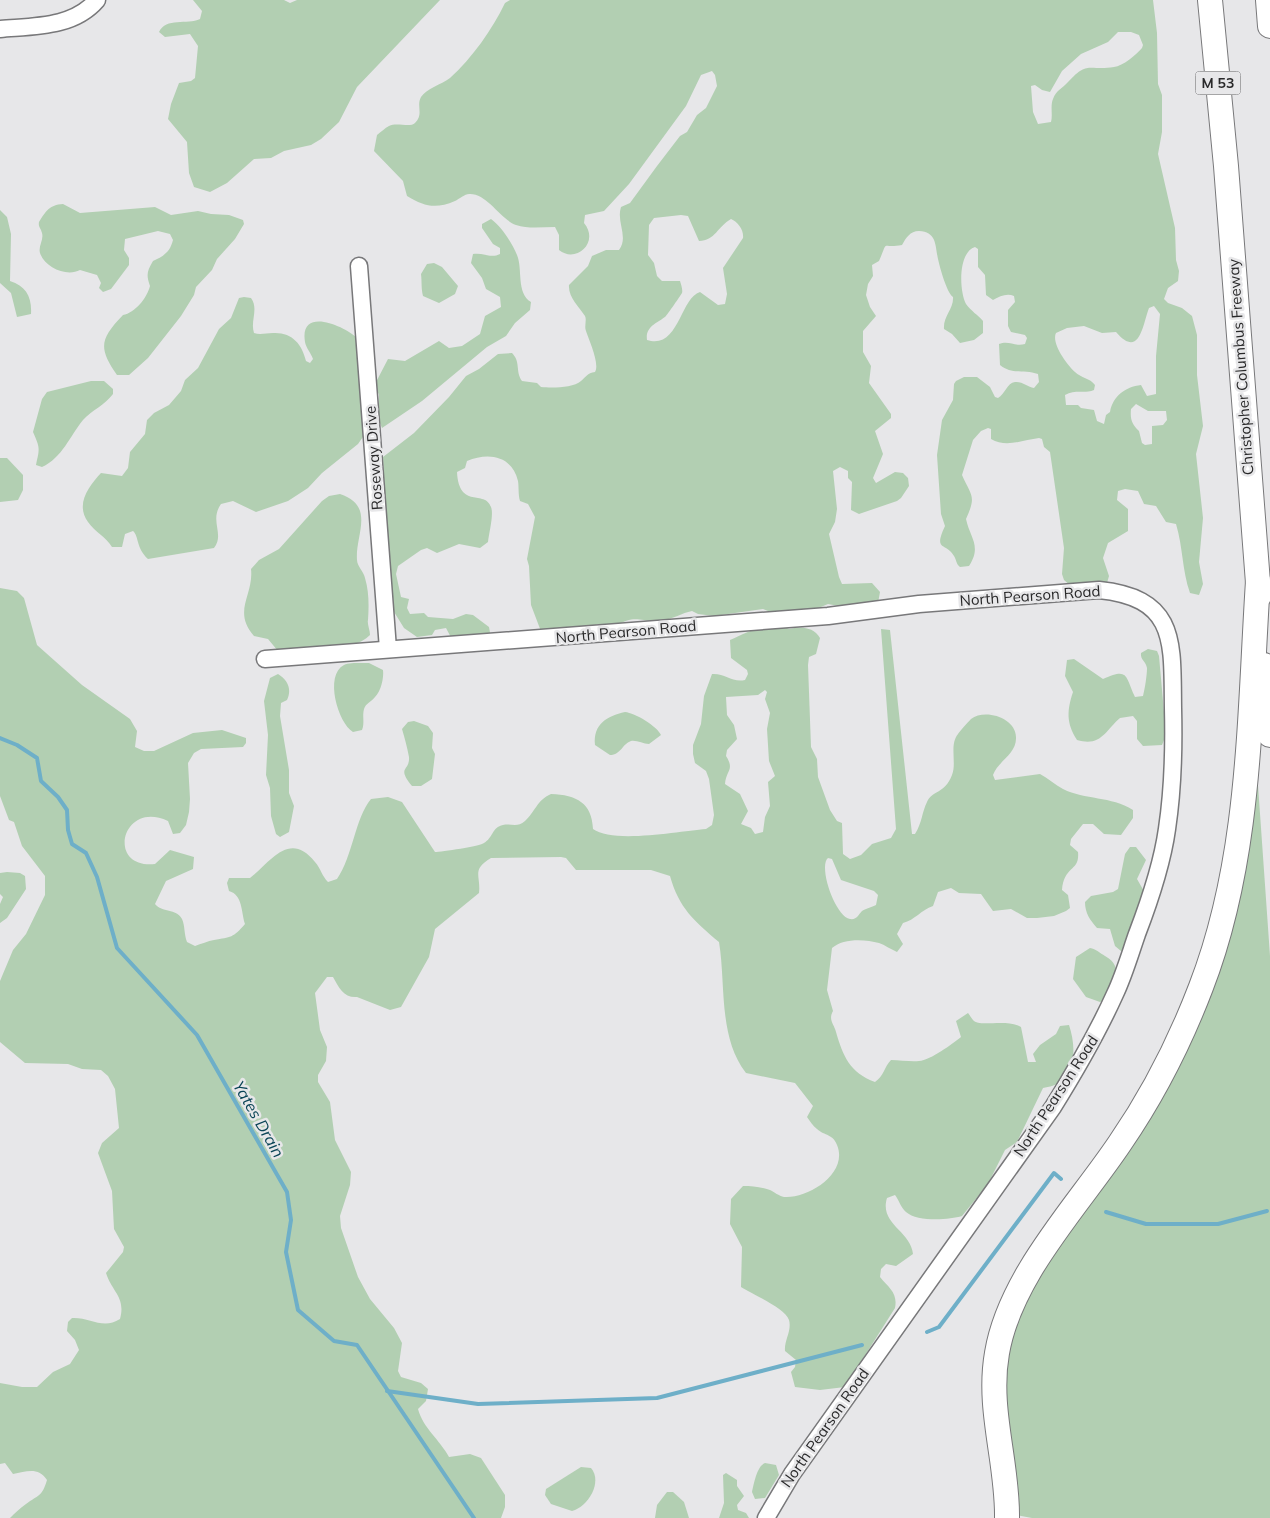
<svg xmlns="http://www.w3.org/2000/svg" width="1270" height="1518" font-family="Mulish,sans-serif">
<rect width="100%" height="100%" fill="#e7e7e9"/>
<g fill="#b2cfb2" fill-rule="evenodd">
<path d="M193 0H284L290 3 297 0H440L357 87 339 122 321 139 311 145 284 151 271 158 254 159 227 183 210 192 194 187 189 173 187 142 168 119 171 104 179 83 191 81 195 78 198 46 190 34 165 37 159 32C166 17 187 25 200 19L202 11Z"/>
<path d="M510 0H1153L1157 33 1158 84 1162 95V132L1158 154 1175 228 1176 260 1179 271 1178 281 1168 288 1164 299 1168 303 1182 308 1192 316 1197 335V375L1203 426 1196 454 1203 518 1199 562 1203 584 1199 595 1190 593C1182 570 1183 547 1176 524L1166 522 1156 506 1144 504 1138 491 1125 489 1118 491 1117 500 1128 509V531L1108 543 1103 558 1109 576 1107 583 1079 593 1064 580 1062 574 1064 548 1050 452 1044 447 1042 439 1039 438C1023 440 1006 448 991 439V429L988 428 981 431 973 440 962 475C971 496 977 495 966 519 970 538 982 546 969 566L960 567C956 564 957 561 954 556 946 542 933 552 945 526L941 514 937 455 942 420 953 400 954 384 956 381 964 377H977L990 387 995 397 998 398C1005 394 1007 383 1015 382 1022 381 1028 387 1034 388L1039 382 1038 374C1024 369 1012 375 1000 365L999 344C1009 340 1015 347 1025 344L1027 338 1025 335 1011 332 1008 326V310L1015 302 1014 296C1007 293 1000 296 993 300L986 295 985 275 978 267V249L975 247C958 252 959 291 966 304 971 311 978 315 983 321V333L974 340 960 343 952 334 944 329C943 316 954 309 953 297 947 293 940 268 938 259 935 245 937 232 919 231 910 231 906 238 902 245 880 249 889 238 879 261L872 265 873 276 868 284 866 295 870 307 876 316 863 331V352L871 366 869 383 891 414V418L875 431 883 454 873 478 876 483 895 472 903 473 908 478 909 486 901 498 897 501 859 514 851 510 852 482 848 478V471L840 467 833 471 837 509 835 522 829 534 839 577 842 584 872 583 880 592 878 603 844 607 828 604 816 609 778 615 763 609 714 616 698 614 692 611C682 613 673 619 663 620 640 624 638 612 614 627L597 624 594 628 542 634 531 605 529 566 527 559 535 517 528 504 520 501C518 494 519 487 518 481 512 456 489 452 467 461L465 468 457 472C459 510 485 489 491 507 494 514 489 533 488 542L480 548 459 544 437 553 427 548 421 550 398 566 396 574 401 597 409 599 407 608 410 614 424 613 428 617 453 619 466 614 473 615 489 627 491 638 455 645 446 628 435 630 432 635 417 637 404 628 391 607V573L387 540 383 457 414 433 449 397 466 376 479 369 498 354 512 353C521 362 515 371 522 381L537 383 541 387C552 388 573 388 581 381 586 377 587 373 595 372 600 364 589 340 586 331 584 326 587 320 585 316 579 307 568 297 569 285L588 266 592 256 606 250H619C629 237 616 222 621 207L630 203 657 166 680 136 687 132 697 115 706 108 717 86 715 75 712 71 701 75 686 106 629 184 604 211 585 215 584 223C600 242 576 264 559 250V235L555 227C542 227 528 229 516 225 500 219 487 193 469 194 465 194 459 199 455 201 436 209 425 207 407 196L403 181 374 151 377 135C381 132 385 128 389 126 397 122 410 128 415 123 424 114 416 106 421 97 426 89 442 84 450 78 472 58 492 30 505 3ZM1118 32H1131L1139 35 1143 45 1142 48C1136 55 1123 66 1114 67 1089 71 1088 60 1068 82 1063 88 1056 90 1053 99 1050 106 1053 115 1051 122L1038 124 1033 112 1031 86 1035 85 1042 90 1050 92 1062 71 1081 54 1108 42ZM681 215 688 216 699 241C715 241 718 226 731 219 738 222 744 230 743 238L723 268 727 294 725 304 718 305 700 292C680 298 679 350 647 340 645 326 658 323 666 316 667 315 681 295 682 293 683 290 681 284 680 281H662L657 276 654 263 648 255 649 225 654 218ZM1154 306 1160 314 1156 356V394L1147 396 1141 385C1125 387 1113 396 1110 412L1106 415 1104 424 1097 421 1094 410 1081 408 1078 405H1066L1065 395C1075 389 1085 394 1094 390L1095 385C1090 378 1081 378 1075 372 1067 365 1051 343 1056 333L1067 328 1084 326 1102 333 1116 332C1140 360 1143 323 1149 308ZM1136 404 1148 411H1166L1167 420 1163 425 1152 426V444L1145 445 1142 443 1139 431C1132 424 1130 420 1131 409Z"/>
<path d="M63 204 80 213 155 207 171 215 198 211 211 214 229 215 243 220 244 224 235 239 217 259 212 270 196 287 194 295 181 316 148 358 129 375H117C98 348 100 339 123 315 135 313 147 298 150 286 146 275 147 271 153 261 164 256 170 252 173 240L170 234 158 231 125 239 124 250 129 258V265L111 289 103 292 99 288 101 283 97 275 80 270C67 277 45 268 40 253 38 246 44 240 42 233 41 228 38 227 39 222 46 211 49 205 63 204Z"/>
<path d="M0 210 7 217 11 234 10 281C26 286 32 297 31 314L17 317 11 293 0 283Z"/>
<path d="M491 219C501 226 512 243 517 255 523 269 516 293 531 302L530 310 515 323 506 336 487 347 422 401 382 428 378 418 379 395 375 384 388 359 405 361 439 341 449 348 462 346 480 334 485 316 501 307 500 297 486 289 482 278 471 263 473 254C483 252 491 259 500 254V248L493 244 482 228V224Z"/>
<path d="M434 263 442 267 458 286 455 294 439 303 423 296C421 288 422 282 421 274L427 264Z"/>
<path d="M244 297 251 298C259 309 250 321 254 333 260 335 266 333 273 333 292 332 302 344 306 361L310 363 313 359C311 353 306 348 305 342 299 306 345 326 358 339L365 434 358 444 322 473 308 488 288 501 256 512 233 501 221 504C209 521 225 534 214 548L148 559C136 548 139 536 133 531L125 534 122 547H112C106 537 95 532 88 522 75 504 89 486 101 473L122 476 128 468 130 452 145 434 147 420 154 413 169 405 181 391 185 380 198 368 219 329 231 318 239 298Z"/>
<path d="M91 381H104L113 389V394C105 405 92 410 83 420 70 436 62 458 42 467L36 465C40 448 40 448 33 432L42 399 47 392Z"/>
<path d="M0 458H7L23 475V490L18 500 0 502Z"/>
<path d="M340 494C376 506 355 535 357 560 357 566 364 572 365 578 369 591 369 606 368 620 367 624 370 630 370 635 352 654 303 650 278 651L268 639 254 636C232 611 254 595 251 569L259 560 279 549 322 501 329 496Z"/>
<path d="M0 588 17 591 24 598 37 645 82 685 130 719 137 731 135 747 144 751H154L193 733 222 730 246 738V743L243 747 201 749 194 753 188 763 190 799 189 812 186 825 180 833 173 834 168 821C122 799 105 869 155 864L170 850 194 857 193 869 166 881 155 904C162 913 176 908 182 919 185 925 184 935 187 942L195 946C201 944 208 941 214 940 231 937 233 938 245 924 241 912 243 895 229 891L227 883 229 878H250C269 864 289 829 315 862 321 869 322 876 328 882L337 879C353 856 355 818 371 799L388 797 402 802 435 852C441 852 481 846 484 843 493 838 492 827 503 825 511 823 517 828 525 821 535 812 537 800 551 794 577 795 592 803 593 829 613 844 680 831 706 829L712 825 714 815 709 779 706 771 695 763 693 754V745L701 724 704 696 712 674C725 673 732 683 745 680L748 674 747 670 731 658 730 640C749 632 770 619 789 629 800 627 813 626 820 638L816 654 809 657 808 665 811 747 817 759 818 777 830 810 837 821 842 823 843 854 850 859 861 855 872 844 891 838 896 829 881 629 890 630 912 834H915C922 823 922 812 927 802 932 790 945 794 952 775 957 763 949 745 958 734 961 730 967 723 971 719 985 708 1016 718 1016 737 1017 754 998 761 993 775L995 780 1040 774C1048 778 1055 785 1063 789 1085 800 1111 796 1133 810V818L1121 835 1104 834 1093 824H1083L1071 839 1070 845 1078 852C1080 872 1064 865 1062 890L1068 895 1070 908 1066 911 1054 916 1037 918H1027L1011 909 993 911 981 894 959 893 951 888 938 892 933 906C921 910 915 920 903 923L897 934 903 944 897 952C890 949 885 945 879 943 865 939 843 938 832 948L827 990 833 1011C828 1020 834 1024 836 1032 843 1056 850 1073 875 1082 884 1076 884 1067 891 1060 900 1060 911 1062 919 1061 931 1060 952 1044 961 1037L956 1021 968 1013C970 1015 971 1018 973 1020 980 1028 1005 1018 1021 1027L1028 1062H1036L1033 1054 1040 1045 1056 1034 1060 1026 1069 1025C1075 1043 1077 1067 1061 1081 1057 1085 1049 1087 1043 1088L1017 1142 1005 1150 988 1184 962 1216C949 1220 917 1222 906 1212 901 1208 899 1200 895 1195L887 1198C879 1224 911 1231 913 1254L896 1266 886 1264 881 1269 880 1277C889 1288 898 1293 895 1308L845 1387 820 1390 795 1387 791 1372 795 1367 796 1360 785 1351C784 1340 792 1331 789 1320 785 1308 752 1294 741 1287L742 1247 730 1224 731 1199 743 1186C752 1186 761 1187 770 1190 774 1192 779 1196 784 1197 807 1199 849 1174 837 1145 833 1134 825 1136 817 1129 813 1126 810 1121 807 1117L813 1106 795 1083 746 1073C718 1037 726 984 719 942 694 921 679 908 670 876L651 870H576L566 858 561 857 491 858C471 870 481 875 479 893L435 929 429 957 401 1007 390 1010 357 997C344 998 339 988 333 977H327L315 993 320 1030 327 1047 326 1061 318 1075V1082L330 1102 335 1140 351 1172 350 1185 340 1216 341 1228 358 1277 370 1299 394 1328 402 1343 398 1371 401 1377 421 1383 428 1389 426 1401 418 1409C423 1428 440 1440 449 1457L470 1454 481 1458 505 1495V1507L501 1518H10C15 1513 20 1508 26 1504 38 1495 42 1497 47 1480 39 1467 27 1471 13 1474L5 1463 0 1464V1383L22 1387H37L53 1372 70 1364 79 1350 75 1340 67 1331 68 1322 72 1318C90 1317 103 1330 120 1319 126 1297 112 1292 106 1273L123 1252 124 1247 114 1229 112 1191 98 1153 102 1143 119 1128 115 1089 108 1076 101 1070 82 1069 68 1064 25 1063 0 1042V981L13 950 26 934 45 895V876L22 846 14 822 9 820 0 796ZM765 690 767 692 765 699 770 713 767 729 769 761 775 776 768 782 770 806 765 817 763 832 755 834 751 828 741 824 748 811 740 794 725 784C726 770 735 770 726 756L727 750 737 739 734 725 727 715 726 697 758 695ZM828 858 832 859 841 880 874 891 878 895 876 905C872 907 865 909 862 911 858 915 857 920 850 919 835 916 818 866 828 858Z"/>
<path d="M1148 649 1157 651 1159 656 1166 735 1162 745 1143 746 1137 739V721L1133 716 1120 718C1105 731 1101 747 1077 740 1066 723 1067 710 1073 692L1065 676 1067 660 1074 659 1103 679C1129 667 1125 676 1135 697L1143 696C1145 688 1147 675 1147 668 1146 661 1140 660 1141 653Z"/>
<path d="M360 663H369L383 670C384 678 381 691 375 697 371 702 366 703 364 709 362 716 365 723 362 730L353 732C338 723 324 675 344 665 348 663 355 663 360 663Z"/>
<path d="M278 674C288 680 292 689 287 700L281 703 280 716 289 770V793L294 806 289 832 280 837 276 834 271 816 270 788 266 775 268 735 264 701 270 678Z"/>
<path d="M625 712C635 713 657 726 661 735L649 744C643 744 637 740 631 741 622 744 621 755 610 755L595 745C593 724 607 716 625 712Z"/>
<path d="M414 721 428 726 433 733 432 748 435 754 432 779 421 786H412C396 766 410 772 409 757 407 747 405 739 402 729L408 722Z"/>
<path d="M1257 771 1270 956V1518H1032L1016 1515 1002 1372 1022 1298 1155 1102Z"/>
<path d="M1130 847H1136L1146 860 1137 879 1145 893 1125 950 1121 951 1115 946 1110 929 1097 928C1090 920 1085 913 1085 902L1091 896 1113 892 1118 889 1125 854Z"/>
<path d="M7 872 20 873 25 876 26 889 7 918 0 923V904L3 897 0 894V873Z"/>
<path d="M1090 948C1096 949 1100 953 1105 956 1126 968 1112 982 1104 1001L1100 1002 1086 997 1073 979 1076 957Z"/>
<path d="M765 1463 776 1465 779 1475 765 1498 755 1499 752 1492C754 1483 757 1466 765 1463Z"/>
<path d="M581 1467 591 1468C603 1482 588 1507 572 1511L551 1504 545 1495 546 1489Z"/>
<path d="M726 1473 737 1480V1486L744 1496 737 1505 738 1510 746 1513 749 1518H719L724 1503 723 1475Z"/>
<path d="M667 1492H673L684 1502 689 1518H655L657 1505Z"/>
</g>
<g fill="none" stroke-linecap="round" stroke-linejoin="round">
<g stroke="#6eafc8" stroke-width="4">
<path d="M0 738 17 745 37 758 41 781 58 797 67 810 68 830 72 844 86 853 97 877 117 948 197 1035 287 1192 291 1220 286 1252 298 1310 334 1341 357 1345 474 1518"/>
<path d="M1106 1212 1146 1224H1218L1267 1211"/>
<path d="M927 1332 939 1327 1054 1173 1061 1179"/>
<path d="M387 1391 478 1404 657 1398 862 1345"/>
</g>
<defs>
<g id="minor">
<path d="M0 29C33 26 73 28 97 0"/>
<path d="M359 266 388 649"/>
<path d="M265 659 828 616 919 604 1099 590C1178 598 1172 643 1173 708 1174 747 1173 789 1167 829 1162 865 1150 900 1137 934 1130 954 1124 975 1115 994 1097 1034 1076 1070 1053 1107L792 1474 766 1518"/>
</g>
<g id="highway">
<path d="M1210 0 1226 166 1259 596"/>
<path d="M1268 0 1270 26"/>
<path d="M1264 665 1270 735"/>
<path d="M1007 1518C1008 1463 987 1409 997 1353 1010 1276 1077 1207 1120 1143 1153 1095 1180 1042 1201 987 1251 858 1249 717 1258 581"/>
</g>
</defs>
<use href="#minor" stroke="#78787a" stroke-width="19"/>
<use href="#highway" stroke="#78787a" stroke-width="26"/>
<use href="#minor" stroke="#fff" stroke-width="16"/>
<use href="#highway" stroke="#fff" stroke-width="24"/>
</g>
<g text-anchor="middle" stroke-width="5" stroke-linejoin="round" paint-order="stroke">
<rect fill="#e7e7e9" stroke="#626263" stroke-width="1" x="1195.5" y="71.5" width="45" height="23" rx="4"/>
<g font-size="14" font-weight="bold" fill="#29292a">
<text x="1218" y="88">M 53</text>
</g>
<g font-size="15" fill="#29292a" stroke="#e7e7e9">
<text transform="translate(1241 367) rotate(-94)" y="5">Christopher Columbus Freeway</text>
<text transform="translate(374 458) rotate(-94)" y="5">Roseway Drive</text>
<text transform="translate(1030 596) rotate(-4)" y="5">North Pearson Road</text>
<text transform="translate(626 632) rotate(-5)" y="5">North Pearson Road</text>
<text transform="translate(1056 1096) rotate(-57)" y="5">North Pearson Road</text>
<text transform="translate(825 1428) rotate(-55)" y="5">North Pearson Road</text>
</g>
<g font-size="16" font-style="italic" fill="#0b4557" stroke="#e7e7e9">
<text transform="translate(259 1119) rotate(60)" y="6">Yates Drain</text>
</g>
</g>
</svg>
